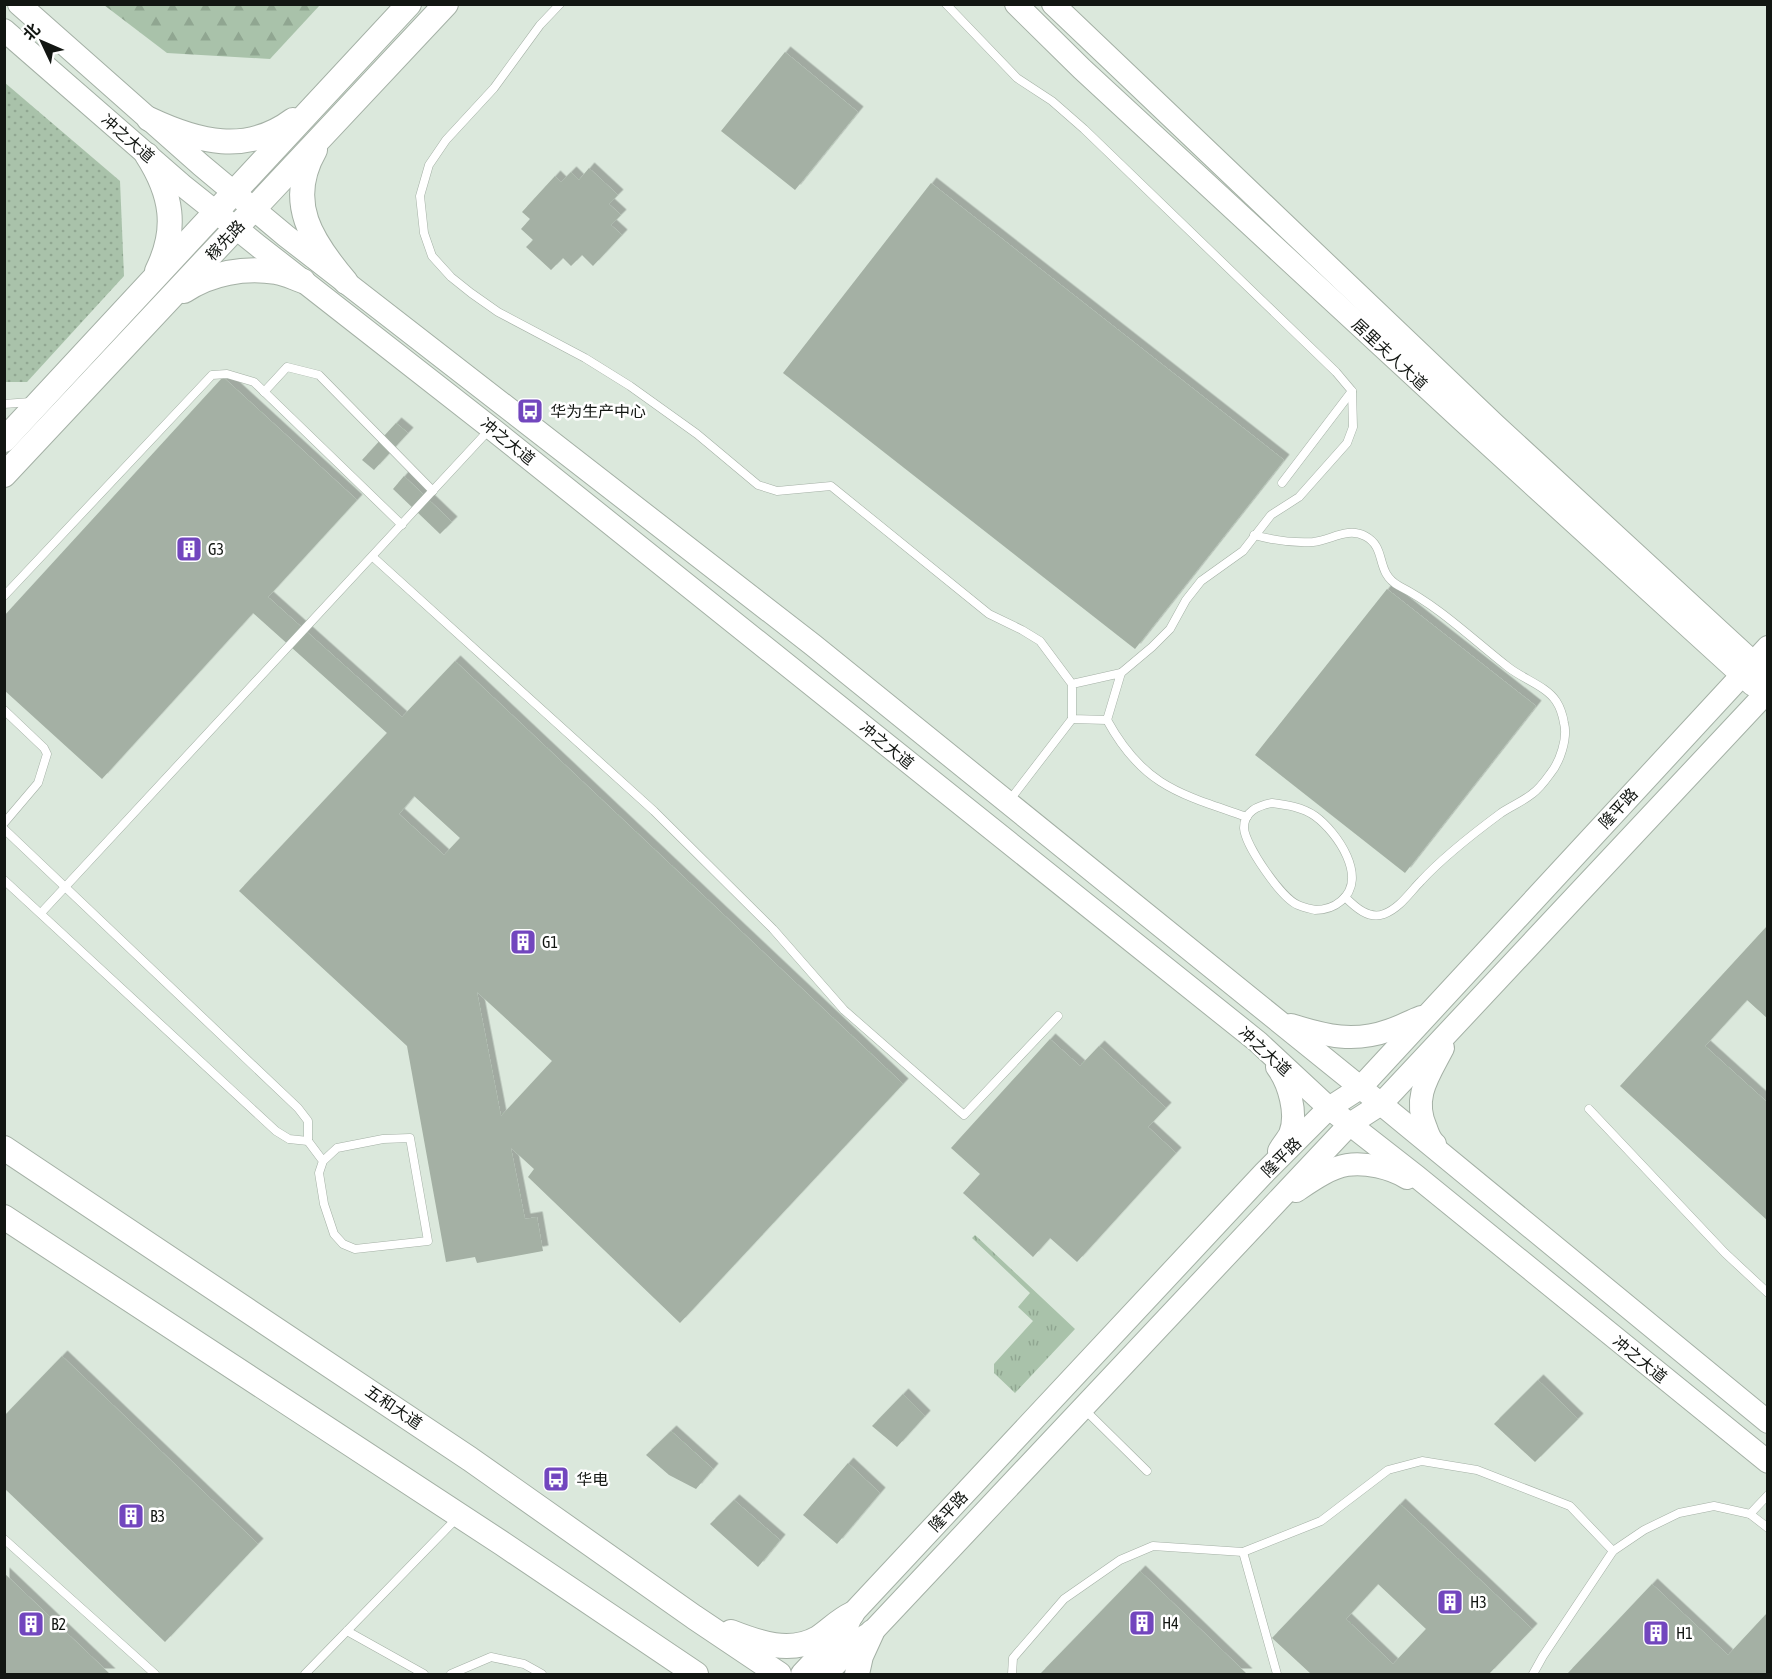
<svg xmlns="http://www.w3.org/2000/svg" width="1772" height="1679" font-family="'Asap Condensed','Noto Sans SC',sans-serif">
<defs>
<pattern id="grass-tufts" width="24" height="20" patternUnits="userSpaceOnUse" patternTransform="scale(1.5)"><rect width="24" height="20" fill="#a9c2aa"/><path d="M3 7l-1-3M5 7V3M7 7l1-3M15 17l-1-3M17 17v-4M19 17l1-3" fill="none" stroke="#90a691"/></pattern>
<pattern id="forest-firs" width="22" height="20" patternUnits="userSpaceOnUse" patternTransform="scale(1.5)"><rect width="22" height="20" fill="#a9c2aa"/><path d="M5 1l3.5 6h-7zM16 11l3.5 6h-7z" fill="#90a691"/></pattern>
<pattern id="park-dots" width="8" height="8" patternUnits="userSpaceOnUse" patternTransform="scale(1.5)"><rect width="8" height="8" fill="#a9c2aa"/><path d="M2 2h.1M6 6h.1" fill="none" stroke="#90a691" stroke-width="1.8" stroke-linecap="round"/></pattern>
<filter id="shadow"><feDropShadow dx="5.5" dy="-5.5" stdDeviation="0" flood-color="#0004"/></filter>
</defs>
<rect width="100%" height="100%" fill="#dbe8dc"/>
<path fill="url(#grass-tufts)" d="M975 1235 1075 1329 1015 1393 994 1373V1364L1033 1321 1018 1307 1030 1293 972 1238Z"/>
<path fill="url(#forest-firs)" d="M104 5H320L270 59 167 53Z"/>
<path fill="url(#park-dots)" d="M4 82 120 181 124 276 27 382H5Z"/>
<g fill="#a4b0a4" fill-rule="evenodd" filter="url(#shadow)">
<path d="M785 52 858 112 795 190 721 131Z"/>
<path d="M589 168 618 195 609 204 621 215 611 225 622 235 593 266 582 255 571 266 563 258 551 270 526 247 533 240 521 229 530 219 522 212 555 176 561 182 571 172 579 180Z"/>
<path d="M931 183 1284 460 1135 649 783 373Z"/>
<path d="M223 377 357 500 268 597 402 717 455 661 903 1084 680 1323 528 1177 534 1169 511 1148 525 1219 537 1217 543 1251 477 1263 475 1257 446 1262 407 1046 239 891 387 733 253 613 102 779 4 690V616ZM414 796 460 838 444 855 399 814ZM477 992 552 1061 501 1116Z"/>
<path d="M396 423 408 433 374 470 362 460Z"/>
<path d="M404 476 452 522 440 534 393 489Z"/>
<path d="M1387 589 1536 706 1405 873 1255 755Z"/>
<path d="M1768 925V1019L1747 1000 1705 1046 1768 1103V1221L1620 1086Z"/>
<path d="M1050 1039 1080 1066 1099 1046 1166 1108 1148 1127 1176 1153 1077 1262 1050 1238 1033 1257 963 1193 980 1174 951 1148Z"/>
<path d="M62 1356 258 1544 165 1642 4 1488V1416Z"/>
<path d="M1538 1380 1578 1419 1535 1462 1494 1424Z"/>
<path d="M903 1394 925 1416 897 1447 872 1426Z"/>
<path d="M671 1431 713 1469 696 1489 669 1475 646 1455Z"/>
<path d="M848 1463 880 1493 837 1544 803 1515Z"/>
<path d="M734 1500 780 1540 758 1567 710 1524Z"/>
<path d="M1400 1504 1532 1629 1489 1674H1311L1272 1638ZM1378 1584 1426 1629 1393 1664 1346 1619Z"/>
<path d="M1140 1571 1247 1674H1040Z"/>
<path d="M4 1573 110 1674H4Z"/>
<path d="M1652 1584 1728 1655 1768 1612V1674H1567Z"/>
</g>
<g fill="none" stroke-linecap="round" stroke-linejoin="round">
<defs>
<g id="lane">
<path d="M560 4 540 25 494 88 446 140 429 165 420 196 424 233 432 256 451 277 471 293 498 312 585 358 630 386 697 434 758 485 777 491 831 486 989 614 1022 630 1040 641 1072 684V719L1107 720 1121 673 1072 684"/>
<path d="M946 4 1017 78 1052 101 1084 129 1336 372 1352 391 1353 427 1347 443 1299 497 1271 515 1243 551 1201 581 1186 600 1170 629 1152 647 1121 673"/>
<path d="M264 392 287 367 319 375 433 491"/>
<path d="M4 404 31 402"/>
<path d="M1282 483 1352 391"/>
<path d="M1254 535C1272 540 1294 543 1313 542 1331 540 1348 527 1365 536 1388 548 1374 572 1399 586 1440 607 1472 639 1508 667 1523 679 1546 686 1556 701 1560 707 1563 717 1564 723 1568 738 1560 762 1550 774 1545 781 1539 789 1532 794 1522 802 1511 806 1501 813 1474 833 1444 856 1421 881 1410 892 1400 908 1384 914 1369 920 1355 907 1345 897"/>
<path d="M373 557 654 811 773 929 844 1010 964 1115 1058 1016"/>
<path d="M4 596 212 375 227 374 254 382 402 525"/>
<path d="M4 710 44 748 47 754 38 783 4 823"/>
<path d="M1107 720C1143 786 1180 794 1247 817"/>
<path d="M1009 801 1072 719"/>
<path d="M1272 803C1287 805 1302 807 1315 816 1337 832 1369 878 1341 901 1334 907 1325 910 1315 910 1311 909 1302 907 1298 905 1281 898 1245 845 1244 828 1244 811 1258 806 1272 803Z"/>
<path d="M4 829 298 1108 308 1121V1141L289 1139 276 1131 4 880"/>
<path d="M41 913 489 430"/>
<path d="M1589 1109 1725 1253 1768 1293"/>
<path d="M308 1141 323 1161 319 1173 324 1204 334 1234 343 1244 355 1249 428 1241 410 1138 383 1139 337 1148 323 1161"/>
<path d="M1084 1409 1147 1471"/>
<path d="M1750 1514 1768 1528"/>
<path d="M4 1539 155 1674"/>
<path d="M1243 1552 1277 1674"/>
<path d="M347 1631 424 1674"/>
<path d="M305 1674 458 1517"/>
<path d="M451 1674 491 1657 524 1664 542 1674"/>
<path d="M1012 1674 1013 1658 1064 1599 1120 1560 1153 1546 1243 1552 1321 1521 1388 1470 1422 1461 1477 1470 1570 1506 1613 1551"/>
<path d="M1533 1674 1543 1656 1613 1551 1644 1530 1679 1513 1714 1506 1750 1514 1768 1495"/>
</g>
<g id="secondary">
<path d="M19 4 201 165 286 236 813 645 1381 1104 1768 1422"/>
<path d="M1016 4 1082 69 1463 421 1753 685"/>
<path d="M1053 4 1495 425 1768 676"/>
<path d="M4 30 182 185 257 245 491 428 1258 1042 1329 1108 1416 1176 1768 1462"/>
<path d="M1291 1025C1326 1036 1354 1043 1390 1030 1400 1027 1410 1021 1421 1017"/>
<path d="M1277 1067C1289 1083 1298 1114 1290 1134 1287 1140 1282 1145 1279 1151"/>
<path d="M1435 1144C1430 1140 1428 1134 1426 1128 1412 1097 1429 1075 1443 1048"/>
<path d="M1296 1191C1311 1181 1329 1168 1347 1165 1365 1162 1391 1168 1407 1178"/>
<path d="M802 1674 847 1626 852 1614 1265 1172 1329 1108 1360 1088 1768 647"/>
<path d="M826 1674 860 1639 872 1632 1350 1124 1381 1104 1768 691"/>
</g>
<g id="primary">
<path d="M149 119C198 142 246 155 293 120"/>
<path d="M315 150C285 202 312 242 346 282"/>
<path d="M147 155C172 194 178 229 157 271"/>
<path d="M184 291C210 273 245 267 276 272 285 273 294 278 303 281"/>
<path d="M4 440 409 4"/>
<path d="M4 475 446 4"/>
<path d="M4 1148 470 1459 694 1617 779 1674"/>
<path d="M4 1217 503 1544 696 1674"/>
<path d="M731 1632C759 1643 790 1654 818 1638 830 1630 839 1620 852 1614"/>
<path d="M857 1674 861 1656 872 1632"/>
</g>
</defs>
<use href="#lane" stroke="#a4b0a5" stroke-width="9"/>
<use href="#secondary" stroke="#a4b0a5" stroke-width="24"/>
<use href="#primary" stroke="#a4b0a5" stroke-width="26"/>
<use href="#lane" stroke="#fff" stroke-width="8"/>
<use href="#secondary" stroke="#fff" stroke-width="22"/>
<use href="#primary" stroke="#fff" stroke-width="24"/>
</g>
<defs>
<symbol id="bus-square" viewBox="-11 -11 22 22"><rect x="-9" y="-9" width="18" height="18" rx="4" fill="#7246be" stroke="#fff"/><path d="M-5-6H5V4H4V6H2V4H-2V6H-4V4H-5ZM-3.5-4V0h7V-4ZM-3.5 1.2v1.5H-2V1.2ZM2 1.2v1.5H3.5V1.2Z" fill="#fff"/></symbol>
<symbol id="building-square" viewBox="-11 -11 22 22"><rect x="-9" y="-9" width="18" height="18" rx="4" fill="#7246be" stroke="#fff"/><path d="M-4-6H4V6H1V3H-1V6H-4ZM-2.5-4.3h1.7v1.8h-1.7ZM.8-4.3h1.7v1.8H.8ZM-2.5-1h1.7V.8h-1.7ZM.8-1h1.7V.8H.8Z" fill="#fff"/></symbol>
</defs>
<g fill-rule="evenodd">
<use href="#bus-square" x="515" y="396" width="30" height="30"/>
<use href="#building-square" x="174" y="534" width="30" height="30"/>
<use href="#building-square" x="508" y="927" width="30" height="30"/>
<use href="#bus-square" x="541" y="1464" width="30" height="30"/>
<use href="#building-square" x="116" y="1501" width="30" height="30"/>
<use href="#building-square" x="1435" y="1587" width="30" height="30"/>
<use href="#building-square" x="1127" y="1608" width="30" height="30"/>
<use href="#building-square" x="16" y="1609" width="30" height="30"/>
<use href="#building-square" x="1641" y="1618" width="30" height="30"/>
</g>
<g text-anchor="middle" stroke-width="5" stroke-linejoin="round" paint-order="stroke">
<g font-size="16" fill="#121612" stroke="#fff">
<text transform="translate(128 138) rotate(41)" y="6">冲之大道</text>
<text transform="translate(225 240) rotate(-47)" y="6">稼先路</text>
<text transform="translate(1390 354) rotate(43)" y="6">居里夫人大道</text>
<text transform="translate(508 441) rotate(39)" y="6">冲之大道</text>
<text transform="translate(887 745) rotate(39)" y="6">冲之大道</text>
<text transform="translate(1618 808) rotate(-47)" y="6">隆平路</text>
<text transform="translate(1265 1051) rotate(42)" y="6">冲之大道</text>
<text transform="translate(1281 1157) rotate(-45)" y="6">隆平路</text>
<text transform="translate(1640 1359) rotate(39)" y="6">冲之大道</text>
<text transform="translate(394 1407) rotate(34)" y="6">五和大道</text>
<text transform="translate(948 1511) rotate(-47)" y="6">隆平路</text>
</g>
<g font-size="16" fill="#121612" stroke="#fff" text-anchor="start">
<text x="550" y="417">华为生产中心</text>
<text x="208" y="555">G3</text>
<text x="542" y="948">G1</text>
<text x="576" y="1485">华电</text>
<text x="150" y="1522">B3</text>
<text x="1470" y="1608">H3</text>
<text x="1162" y="1629">H4</text>
<text x="51" y="1630">B2</text>
<text x="1676" y="1639">H1</text>
</g>
</g>
<rect width="1772" height="1679" fill="none" stroke="#121612" stroke-width="12"/>
<g transform="translate(42 42) rotate(314)" stroke="#ffffff" stroke-width="4.5" paint-order="stroke">
<path d="M0-4.5L10 22L0 15L-10 22Z" fill="#121612"/>
<text y="-9" font-size="16" font-weight="bold" text-anchor="middle" fill="#121612">北</text>
</g>
</svg>
